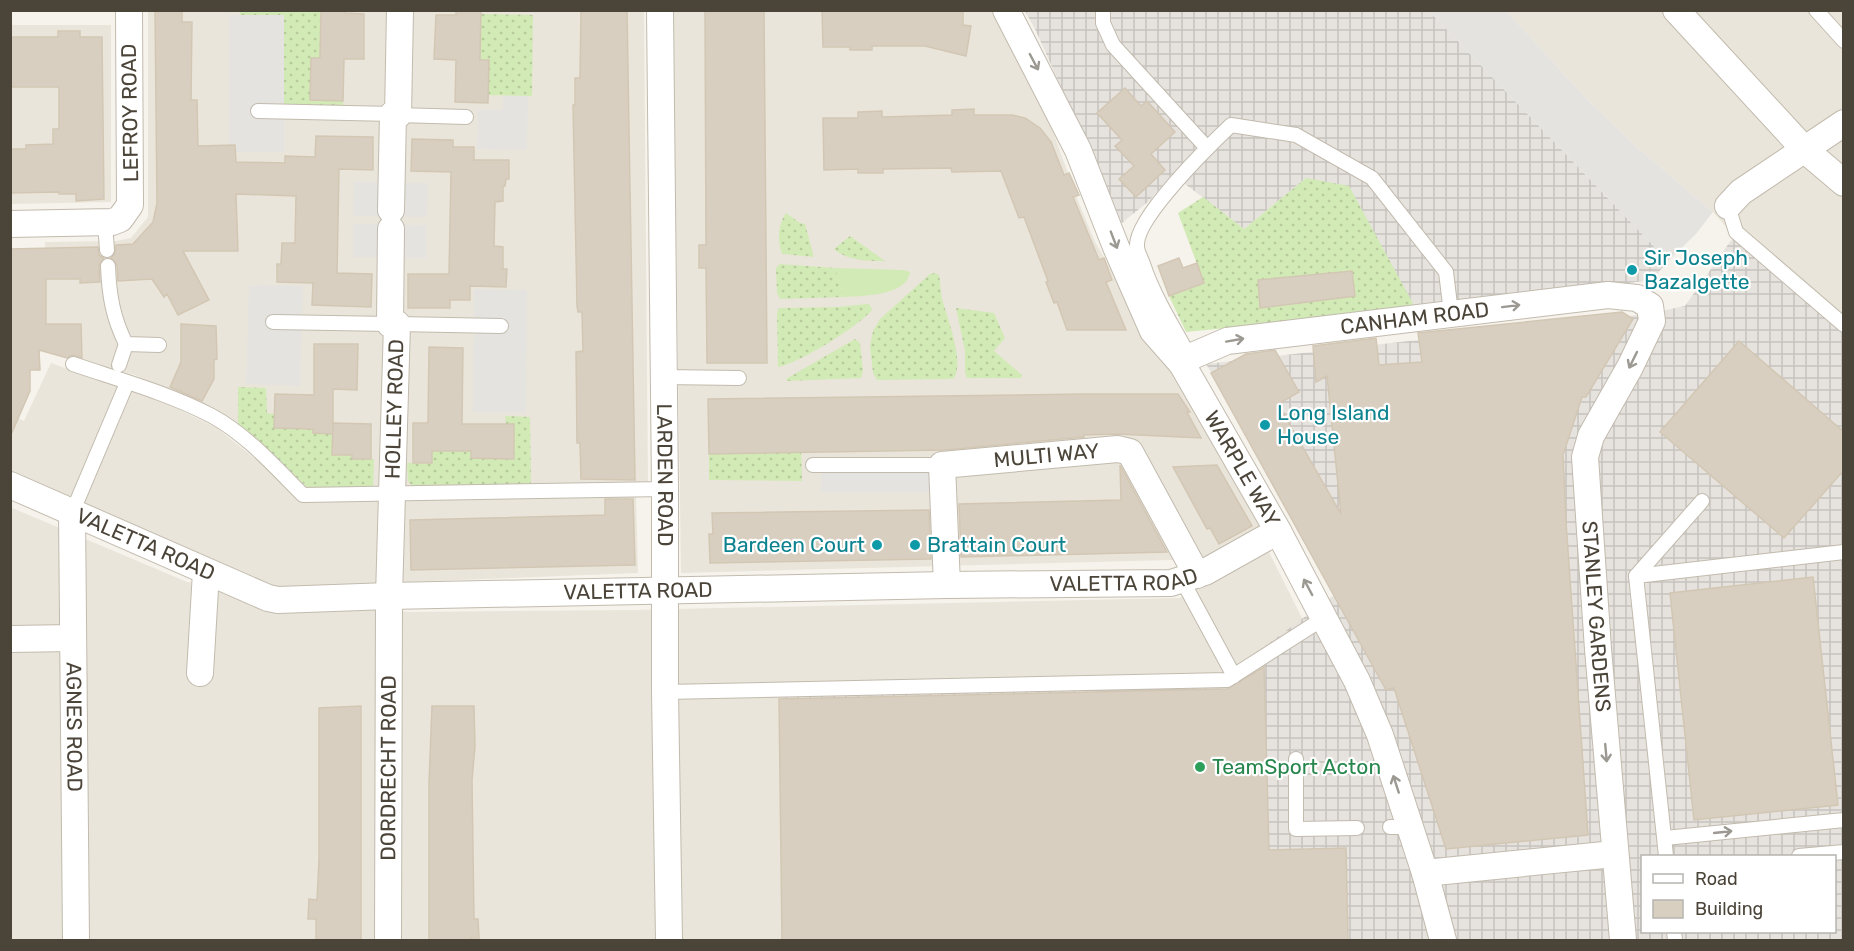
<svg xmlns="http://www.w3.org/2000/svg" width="1854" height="951" font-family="Rubik,sans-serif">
<defs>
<pattern id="industrial-grid" width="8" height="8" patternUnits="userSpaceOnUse" patternTransform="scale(1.5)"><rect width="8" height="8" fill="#e6e2dd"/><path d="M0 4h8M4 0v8" fill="none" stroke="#c7c3be"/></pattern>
<pattern id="grass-dots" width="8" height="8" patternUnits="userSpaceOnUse" patternTransform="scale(1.5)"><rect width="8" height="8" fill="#d2eab5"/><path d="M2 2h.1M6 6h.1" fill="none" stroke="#b6ca9c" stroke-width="1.8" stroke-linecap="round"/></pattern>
</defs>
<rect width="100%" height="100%" fill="#f6f3ec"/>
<g fill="#eae5da">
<path d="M148 11H644L648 485 373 488 265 447 238 424 135 375 50 353 47 348 45 242 116 241 131 238 148 217Z"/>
<path d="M673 11H995L1050 123 1076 196 1095 242 1259 522V529L1209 559 681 573Z"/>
<path d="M1506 11H1843V330L1734 236 1713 212 1639 149 1588 100Z"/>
<path d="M10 25H111V202L11 204Z"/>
<path d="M51 363 167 404 217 428 258 461 300 501 636 496 638 573 277 587 11 471V415L24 421Z"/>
<path d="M10 507 187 582 408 612 632 610 1180 598 1268 550 1303 620 1229 673 779 685 782 940H11Z"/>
</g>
<g fill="url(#industrial-grid)" fill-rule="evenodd">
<path d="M1025 11H1429L1668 261 1652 280 1416 309 1306 178 1244 229 1172 174 1149 201 1122 223 1035 29Z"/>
<path d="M1734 236 1843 330V940H784L779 685 1229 673 1345 587 1206 364 1646 314 1685 306ZM1642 856H1834V932H1642Z"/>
</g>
<g fill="url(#grass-dots)">
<path d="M240 11H321L320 58 311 59 310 99 343 101V108L284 106V15H240Z"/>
<path d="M481 14 533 15 532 96 488 95 480 60Z"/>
<path d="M1306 178 1349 186 1416 309 1186 332 1169 296 1204 283 1178 213 1203 197 1244 229Z"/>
<path d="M786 213 800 223 805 224 814 257 782 254C777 240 778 225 786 213Z"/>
<path d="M850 236 885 261C868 261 847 261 834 249Z"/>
<path d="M780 264 835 268 844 297 780 299 777 293 776 268Z"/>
<path d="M935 273 939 275C941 283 940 291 942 299 947 317 965 363 954 378L949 379 877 380 873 373 870 346 873 331 880 319 930 274Z"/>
<path d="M867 304 870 305 872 310C859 326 798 364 778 367L777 312 779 308 838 307Z"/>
<path d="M956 308 994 313 1005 338 994 351 1022 375 1021 378H967L965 372V351Z"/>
<path d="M855 339 860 343 863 371 861 378 787 381 786 379Z"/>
<path d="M238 387 266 388 267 413 274 414V428L313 429 314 433 333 434 332 455H352V459H374L373 488 309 489 265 447 238 424Z"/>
<path d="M505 416 530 417 531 486 414 488 408 481 407 463H432V451H471L472 458 513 459 514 424H506Z"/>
<path d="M801 443 802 481 709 480V454L751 453Z"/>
</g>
<path fill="#d2eab5" d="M835 268 903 270 910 272C907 296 862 296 844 297Z"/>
<g fill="#e5e3e0">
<path d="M1429 11H1506L1588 100 1639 149 1713 212 1696 234 1668 261Z"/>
<path d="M229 15H284V152H235V145H229Z"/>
<path d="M503 96H528L527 150 477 149 478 110H503Z"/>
<path d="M354 182 428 183 427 217 353 216Z"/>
<path d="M353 224 427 225 426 258 353 257Z"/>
<path d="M249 285 303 286 300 386 246 384Z"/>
<path d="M474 289 527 290 526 412H473Z"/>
<path d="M821 470 933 471 934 492H821Z"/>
</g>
<g fill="#d8cfc1" stroke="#d3c7b4" stroke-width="1.5">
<path d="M155 10H182V22H192L191 100H197L198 146 235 145 236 162 285 163V156L315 157 316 136 373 137V170L339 169 337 273 372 274 371 307 312 305 313 283 277 282V264H281L282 243H295L296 196 236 194 238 251H183L209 300 178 315 167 294 164 297 152 279 118 281 117 265 111 258 115 253 116 245 133 244 153 222 157 203Z"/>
<path d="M321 10H345V13L364 14V59H344L343 101 310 100 311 58H320Z"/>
<path d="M456 10H481L480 60H489L488 103 455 102 456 60 434 59 436 15H456Z"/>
<path d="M581 10H627L635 480 581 479 580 443H577L576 352 583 351 582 312H578L577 306 573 105H575V78H580Z"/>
<path d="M705 10H764L767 363H707L706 268H699V245H706Z"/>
<path d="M822 10H963V25L971 26 966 56 925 46H872V50H850V47H823Z"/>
<path d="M58 31H80V37H102L104 199 76 201V194H59V192L10 193V149H26V145L53 144V129H59V87H10V37H58Z"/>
<path d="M1125 88 1141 106 1147 101 1175 132 1151 154 1165 170 1136 197 1119 179 1134 166 1115 146 1122 140 1097 113Z"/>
<path d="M974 109V115H1012L1025 118 1040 128 1051 142 1064 175 1069 173 1079 195 1073 197 1099 260 1104 258 1112 280 1106 282 1126 330H1067L1057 302 1054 303 1046 282 1048 281 1024 217 1019 218 1001 171 952 172 951 168 883 169V173H858V169L824 170 823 118H858V112L882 111V117L952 115V110Z"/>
<path d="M412 139 453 140V147H474V160H509V179H506L505 186H503V201L495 202 494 246 503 247V269H507L506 287 470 286V300H450V308H408V274H449L451 172 411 171Z"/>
<path d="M98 247 99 255 104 258 99 266 100 282 80 283V279H46V324H81L82 358 72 355 67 358 39 350 40 370H30V391L10 437V249Z"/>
<path d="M1179 258 1183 268 1197 263 1204 283 1169 296 1158 266Z"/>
<path d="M1352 271 1355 296 1260 308 1258 280Z"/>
<path d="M1622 312 1633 319 1586 397H1582L1563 455 1566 522 1588 835 1446 849 1394 688 1386 690 1211 373 1246 354 1275 350 1299 392 1278 404 1341 514 1327 376 1316 382 1313 346 1376 338 1379 365 1422 362 1418 333Z"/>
<path d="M181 324 216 326 217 359 214 360V379L202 401 170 387 181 362Z"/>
<path d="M1739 341 1844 432V470L1784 538 1660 432Z"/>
<path d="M314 344H358L357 390 333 389V434L313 433V429L274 428 275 394 314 395Z"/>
<path d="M429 347 463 348 462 424H514V459L471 458V451H432V463H413V423H428Z"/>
<path d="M1084 394H1178L1190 412H1187L1201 438 1117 434 1084 435V437L945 450 709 454 708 399Z"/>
<path d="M333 423 371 424V459H352V455H332Z"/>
<path d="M1120 465 1167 552 961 557 959 504 1121 500Z"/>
<path d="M1217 465 1252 526 1219 544 1210 528 1207 529 1173 467Z"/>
<path d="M605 499H633L635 565 411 570 410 520 605 515Z"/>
<path d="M929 510 931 559 710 563 709 534H713L712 513Z"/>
<path d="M1813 577 1838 805 1694 820 1670 593Z"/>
<path d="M1264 667 1269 850 1346 848 1348 940H782L779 699 1227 689Z"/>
<path d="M361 706V940H316V919H308L309 899 317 900 319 860V708Z"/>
<path d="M432 706H474L475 746 472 780 474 919H478L479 938H471V940H429V783Z"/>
</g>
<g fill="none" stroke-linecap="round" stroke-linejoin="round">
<defs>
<g id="service">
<path d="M1103 10V23L1113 45 1207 148"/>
<path d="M1816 10 1844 41"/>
<path d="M258 111 393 114"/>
<path d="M398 115 466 117"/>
<path d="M1728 206 1736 232 1844 325"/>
<path d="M105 223 107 250"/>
<path d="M108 266C109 295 113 318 126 344L159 345"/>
<path d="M273 322 390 324"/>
<path d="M397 324 501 326"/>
<path d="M1190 357C1173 327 1154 297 1143 264 1141 258 1137 252 1137 246 1135 218 1210 145 1231 125L1296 135 1372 178 1446 272 1451 313"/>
<path d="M73 364C120 380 168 393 212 416 247 435 275 467 303 495L665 489"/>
<path d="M119 365 126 344"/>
<path d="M664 377 739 378"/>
<path d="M813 465H942"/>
<path d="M72 513 127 383"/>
<path d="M1636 576 1702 501"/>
<path d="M1182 580 1234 676"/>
<path d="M665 692 1227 680 1324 618"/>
<path d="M1296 759V829L1357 828"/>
<path d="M1390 827H1410"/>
<path d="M1665 838 1844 820"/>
<path d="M1666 856 1636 576 1844 552"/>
<path d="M1799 856 1844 852"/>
<path d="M1674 932 1675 940"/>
</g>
<g id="minor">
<path id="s1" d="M660 10 665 489V692L669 940"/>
<path id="s2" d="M1006 10 1078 150 1116 247 1153 331 1182 364 1278 531 1357 681 1380 735 1425 873 1443 940"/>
<path d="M1676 10 1805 150 1844 183"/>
<path d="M1728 206 1741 192 1844 123"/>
<path d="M391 210 393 114 398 115 400 10"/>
<path d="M10 224 112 222 120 219 130 205 129 10"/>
<path id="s3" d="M1182 364 1190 357 1227 341 1608 295 1637 298 1650 306 1652 321 1630 367 1591 436 1585 457 1598 649 1623 940"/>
<path id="s4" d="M10 485 268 598 278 600 389 596 947 585 1171 583 1205 572 1278 531"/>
<path id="s5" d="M72 513 76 940"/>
<path id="s6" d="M947 585 942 465 1118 449 1130 452 1197 575"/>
<path d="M10 639 73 638"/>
<path d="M200 673 206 572"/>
<path d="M1425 873 1614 854"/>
<path id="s7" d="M388 940 389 596 397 324H390L391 229"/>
</g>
</defs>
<use href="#service" stroke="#c2bbae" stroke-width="16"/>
<use href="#minor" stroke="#c2bbae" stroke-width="28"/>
<use href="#service" stroke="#fff" stroke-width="14"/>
<use href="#minor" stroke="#fff" stroke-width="26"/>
</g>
<defs><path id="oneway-shaft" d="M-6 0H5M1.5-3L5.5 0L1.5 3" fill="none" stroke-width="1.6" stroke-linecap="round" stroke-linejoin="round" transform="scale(1.5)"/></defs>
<g stroke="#9c9892">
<use href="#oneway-shaft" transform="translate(1034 62) rotate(62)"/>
<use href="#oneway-shaft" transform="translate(1114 240) rotate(69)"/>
<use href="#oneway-shaft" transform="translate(1511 306) rotate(-7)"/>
<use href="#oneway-shaft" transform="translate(1235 340) rotate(-10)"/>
<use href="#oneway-shaft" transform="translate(1633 360) rotate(116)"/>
<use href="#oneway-shaft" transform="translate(1308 587) rotate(-118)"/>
<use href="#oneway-shaft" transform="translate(1606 753) rotate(85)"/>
<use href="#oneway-shaft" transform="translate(1396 784) rotate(-108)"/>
<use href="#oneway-shaft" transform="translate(1723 832) rotate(-6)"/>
</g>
<g fill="#0f9aa8" stroke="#fff" stroke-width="2">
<circle cx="1632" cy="270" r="6"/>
<circle cx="1265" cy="425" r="6"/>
<circle cx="877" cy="545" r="6"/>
<circle cx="915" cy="545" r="6"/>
</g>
<circle fill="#2e9e5b" stroke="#fff" stroke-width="2" cx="1200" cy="767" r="6"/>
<g text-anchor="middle" stroke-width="4.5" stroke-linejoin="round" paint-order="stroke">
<g font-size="21" fill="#4b4439" stroke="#fff">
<text transform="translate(130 113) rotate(-91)" y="7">LEFROY ROAD</text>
<text dy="7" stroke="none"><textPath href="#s3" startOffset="240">CANHAM ROAD</textPath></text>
<text dy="7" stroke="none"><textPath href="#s7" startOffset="531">HOLLEY ROAD</textPath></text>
<text dy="7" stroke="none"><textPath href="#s6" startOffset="225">MULTI WAY</textPath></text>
<text dy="7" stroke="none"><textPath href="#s2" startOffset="518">WARPLE WAY</textPath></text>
<text dy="7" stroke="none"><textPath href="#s1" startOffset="465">LARDEN ROAD</textPath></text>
<text dy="7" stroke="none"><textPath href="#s4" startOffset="148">VALETTA ROAD</textPath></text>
<text dy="7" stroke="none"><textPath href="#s4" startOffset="1138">VALETTA ROAD</textPath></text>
<text dy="7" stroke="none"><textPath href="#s4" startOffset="652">VALETTA ROAD</textPath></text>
<text dy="7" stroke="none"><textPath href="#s3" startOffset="806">STANLEY GARDENS</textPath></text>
<text dy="7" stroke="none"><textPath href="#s5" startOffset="214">AGNES ROAD</textPath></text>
<text dy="7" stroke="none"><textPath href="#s7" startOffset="172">DORDRECHT ROAD</textPath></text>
</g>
<g font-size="21" fill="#0d838f" stroke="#fff" text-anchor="start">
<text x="1644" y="265">Sir Joseph<tspan x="1644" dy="24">Bazalgette</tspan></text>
<text x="1277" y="420">Long Island<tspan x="1277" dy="24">House</tspan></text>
<text x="865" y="552" text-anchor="end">Bardeen Court</text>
<text x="927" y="552">Brattain Court</text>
</g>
<g font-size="21" fill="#27864d" stroke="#fff" text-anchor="start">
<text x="1212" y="774">TeamSport Acton</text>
</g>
</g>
<rect width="1854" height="951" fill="none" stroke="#4b4439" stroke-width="24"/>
<rect x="1641" y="855" width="195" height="78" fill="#ffffff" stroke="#b7b4b0" stroke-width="1.5"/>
<rect x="1653" y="874" width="30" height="9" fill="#ffffff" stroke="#b7b4b0" stroke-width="1.5"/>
<text x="1695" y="885" font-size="18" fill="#4b4439">Road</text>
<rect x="1653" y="900" width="30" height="18" fill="#d8cfc1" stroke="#b7b4b0" stroke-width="1.5"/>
<text x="1695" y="915" font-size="18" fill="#4b4439">Building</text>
</svg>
